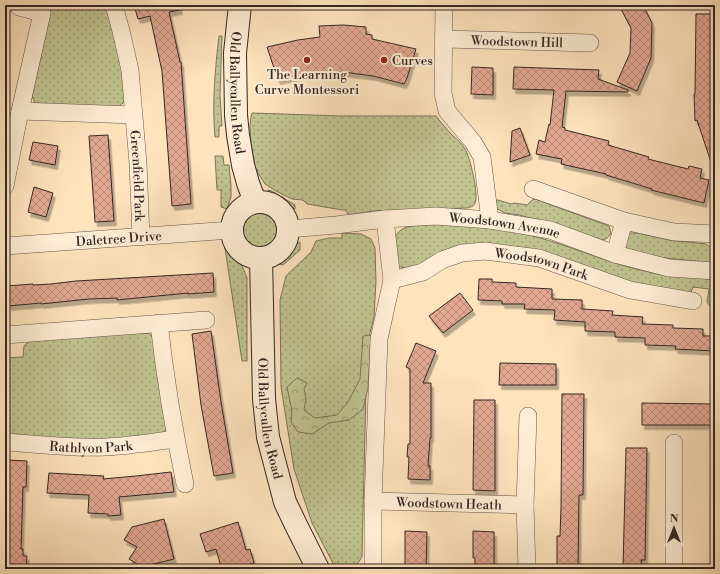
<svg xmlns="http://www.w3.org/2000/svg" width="720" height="574" font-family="'Libre Bodoni',serif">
<defs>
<pattern id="grass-dots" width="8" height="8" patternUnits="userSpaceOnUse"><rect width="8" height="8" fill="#c0c390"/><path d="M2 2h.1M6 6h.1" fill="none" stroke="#9d9e75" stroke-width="1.8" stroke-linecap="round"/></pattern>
<pattern id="forest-crowns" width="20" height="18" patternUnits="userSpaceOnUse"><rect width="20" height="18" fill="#c0c390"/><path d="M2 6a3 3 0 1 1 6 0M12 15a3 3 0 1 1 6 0" fill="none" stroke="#9d9e75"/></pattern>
<pattern id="building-cross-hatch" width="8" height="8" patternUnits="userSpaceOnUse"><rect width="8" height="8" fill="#e2a892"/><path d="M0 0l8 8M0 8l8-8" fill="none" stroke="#b88977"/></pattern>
<filter id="shadow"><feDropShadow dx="2.5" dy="4.5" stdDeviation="0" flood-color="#0004"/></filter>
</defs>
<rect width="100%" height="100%" fill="#fee3bd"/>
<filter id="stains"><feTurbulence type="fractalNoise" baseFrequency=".005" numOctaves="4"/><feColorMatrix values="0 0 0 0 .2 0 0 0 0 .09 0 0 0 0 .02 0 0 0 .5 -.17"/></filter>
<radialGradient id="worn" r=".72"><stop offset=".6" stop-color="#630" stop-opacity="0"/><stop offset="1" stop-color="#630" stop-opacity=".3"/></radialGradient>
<g fill="url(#grass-dots)" stroke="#7a755a">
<path d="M39 5H109L127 95 123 103 118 107 43 106 35 103 32 96 51 9Z"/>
<path d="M219 36H222L220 95 222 126H219V137H215C212 103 215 70 219 36Z"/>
<path d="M252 113 342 116H436C441 123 447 129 452 135 457 139 462 144 465 149 470 157 479 194 475 203 474 207 470 207 467 208L373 211 349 215 345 210H342L307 204 303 200 292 199 276 191 265 184 258 173 254 164 251 145 250 127 251 117Z"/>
<path d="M215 156H223L224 165H229L231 186V197L227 209 221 207V190H217Z"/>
<path d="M268 190 272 191 295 205V209L285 204Z"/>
<path d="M535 199 609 226 611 233C609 237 607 239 602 240L547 222 519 215 505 213 496 208 490 201 498 200 511 204 514 203 527 205 532 200Z"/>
<circle cx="260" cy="229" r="18"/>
<path d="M439 224C471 225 502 228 533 236 572 246 609 264 649 272 668 277 689 277 709 278L712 284 715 285V310H713L707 302 709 289 693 287 691 292 685 295 659 291 537 254 421 265C412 268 407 271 397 265 397 258 394 247 395 240 397 222 427 225 439 224Z"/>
<path d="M342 233 361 234 371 239 375 248 376 281 374 317 367 345 362 557 356 566 353 568V569H336L312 523 294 469 281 387 280 300 286 276 311 252 316 241 329 238H342Z"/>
<path d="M631 233H638L669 240 706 244 710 247 715 248V263L656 257 634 252 625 247 626 235Z"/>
<path d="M300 242V250L283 265 278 264C284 254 290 248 300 242Z"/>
<path d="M225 248C238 255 242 265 247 278V361H242Z"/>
<path d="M142 333H148L155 339 168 427 162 435 126 441 5 437V358L23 357 24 346 29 341Z"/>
</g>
<path fill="url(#forest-crowns)" stroke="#7a755a" d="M371 335 368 388 363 409 349 420 329 423 312 434 298 432 291 422 292 411 287 387 297 378 307 383 304 389 306 399 304 410 315 418 337 415 348 402 360 379 363 336Z"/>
<g fill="url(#building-cross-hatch)" stroke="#342723" filter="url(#shadow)">
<path d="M134 5H179L180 10 169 12 180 62H181L191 204 172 206 162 71 150 16 138 19Z"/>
<path d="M619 5H643L652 23 651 58 637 91 617 82 630 53 631 28Z"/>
<path d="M696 14H715V168H713L697 120 695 121 694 94H695Z"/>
<path d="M343 25 366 27V34L372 35V39L416 49 407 78 404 84 373 76 343 72 311 73 278 80 267 47 298 40 320 37 319 26Z"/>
<path d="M472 67 493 68V95L471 94Z"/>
<path d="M514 67 599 70 598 79 628 90V92L566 91 562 127 565 128V130L609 141 608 145 649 157 648 159 688 169 689 166 702 169 700 178 709 180 704 203 651 190 652 189 606 175V174L561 164 562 159 536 154 539 140 545 142 549 124 550 125 554 90 513 89Z"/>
<path d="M520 128 530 155 510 162 512 131Z"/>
<path d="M108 135 114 221 95 222 89 136Z"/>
<path d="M33 142 58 146 55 165 29 160Z"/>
<path d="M34 187 53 193 46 217 28 212Z"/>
<path d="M213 273 214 292 188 294V293L117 300V298L89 299 41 304V303L8 306 6 286 33 284V285L51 284 76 281Z"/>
<path d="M479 279H492V282L516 283V287L552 289V299L582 300V309L613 311 612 315 643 317 642 324 673 325V328L703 329V336H715V351L675 349 676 346 645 345V338L615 337V332L585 331V322L554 320 555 310 524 309 525 304H502V301L478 300Z"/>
<path d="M460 293 473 310 443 333 429 316Z"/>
<path d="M211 331 221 402 233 473 214 476 201 405 192 334Z"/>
<path d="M416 343 436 351 423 383H431V438H430L428 466H430V480L408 479 409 457H407L408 444H410V369L406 367Z"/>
<path d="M500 363 556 364V385H499Z"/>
<path d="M562 394H584L583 495H579L578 569H557V536H560L561 508Z"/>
<path d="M474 400H495V491L473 490Z"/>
<path d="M642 403 715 404 714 425H642Z"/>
<path d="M626 448H647L645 560H641L642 569H623Z"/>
<path d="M7 460 27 461 26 487H23L21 549H23V556H27L26 569H5V489H6Z"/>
<path d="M171 472 174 492 119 497 121 515 108 516V514L88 513 89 495 47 493 49 473 104 476 103 479 136 476Z"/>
<path d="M164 519 174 559 142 567 129 559 137 547 124 540 132 527Z"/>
<path d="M238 522 246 550 250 549 254 563 246 565 244 569H228L226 565 221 567 216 549 206 552 200 534Z"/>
<path d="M405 531 427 532 426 569H405Z"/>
<path d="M473 531 494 532V569H475V558H473Z"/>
</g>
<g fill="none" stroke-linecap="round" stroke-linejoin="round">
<defs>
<g id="street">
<path id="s1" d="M114 5 121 31 130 70 138 163 141 237"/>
<path d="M444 5 443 93 447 111 473 142 482 157 490 220"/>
<path id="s2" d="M444 39 590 43"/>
<path d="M20 111 133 115"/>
<path d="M5 186 20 111 42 13 19 7"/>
<path d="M533 189 624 221 674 232 715 234"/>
<path id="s3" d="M289 229 336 225 385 219 436 216 490 220 550 230 615 254 669 268 715 271"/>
<path id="s4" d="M5 246 232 230"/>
<path d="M615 254 624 221"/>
<path id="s5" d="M392 280 423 272 442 260 462 253 485 251 539 258 630 290 693 301"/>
<path d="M159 323C165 378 174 431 185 484"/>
<path d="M5 335 206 320"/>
<path id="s6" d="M5 442C38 444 72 449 106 447 129 446 152 442 175 439"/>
<path id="s7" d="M373 501 525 505"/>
<path d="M373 566V501L379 339 392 280 385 219"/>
<path d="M527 569 525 505 528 416"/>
<path d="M674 569V443"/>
</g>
<g id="secondary">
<path id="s8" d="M240 5 235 53 236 115 238 135 243 165 248 183 255 202"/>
<circle cx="260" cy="230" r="28"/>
<path id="s9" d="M261 258 264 399 268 437 285 502 296 525 318 569"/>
</g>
</defs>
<use href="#street" stroke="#66564a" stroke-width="18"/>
<use href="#secondary" stroke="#342723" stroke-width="24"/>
<use href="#street" stroke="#feedd4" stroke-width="17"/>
<use href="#secondary" stroke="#feedd4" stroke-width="22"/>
</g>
<g fill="#8f2418" stroke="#feedd4" stroke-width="1.5">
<circle cx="307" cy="60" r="4"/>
<circle cx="384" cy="60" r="4"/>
</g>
<g text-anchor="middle" stroke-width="4" stroke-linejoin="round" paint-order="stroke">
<g font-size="13" fill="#342723" stroke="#feedd4">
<text dy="5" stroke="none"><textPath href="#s2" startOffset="73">Woodstown Hill</textPath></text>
<text dy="5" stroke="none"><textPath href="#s8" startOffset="88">Old Ballycullen Road</textPath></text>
<text dy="5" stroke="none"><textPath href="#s1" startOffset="173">Greenfield Park</textPath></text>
<text dy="5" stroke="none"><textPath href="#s3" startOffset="217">Woodstown Avenue</textPath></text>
<text dy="5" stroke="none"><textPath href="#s4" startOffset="114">Daletree Drive</textPath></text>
<text dy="5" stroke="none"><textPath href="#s5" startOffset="157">Woodstown Park</textPath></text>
<text dy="5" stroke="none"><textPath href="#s9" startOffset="161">Old Ballycullen Road</textPath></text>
<text dy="5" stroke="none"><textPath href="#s6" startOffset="86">Rathlyon Park</textPath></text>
<text dy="5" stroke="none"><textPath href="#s7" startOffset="76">Woodstown Heath</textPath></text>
</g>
<g font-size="13" fill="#342723" stroke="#feedd4" text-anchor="start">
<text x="392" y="65">Curves</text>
<text x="307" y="79" text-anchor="middle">The Learning<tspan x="307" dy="15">Curve Montessori</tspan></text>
</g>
</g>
<rect width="720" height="574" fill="none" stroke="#fee3bd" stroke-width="20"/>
<rect x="6" y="6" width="708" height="562" fill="none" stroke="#342723" stroke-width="2"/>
<rect x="10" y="10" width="700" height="554" fill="none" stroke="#342723"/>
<g transform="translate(674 528)" stroke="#feedd4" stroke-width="3" paint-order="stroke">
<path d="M0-3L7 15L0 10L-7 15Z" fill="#342723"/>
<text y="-6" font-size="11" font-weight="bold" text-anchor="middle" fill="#342723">N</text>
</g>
<rect width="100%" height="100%" filter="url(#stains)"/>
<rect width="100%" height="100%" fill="url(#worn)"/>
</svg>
